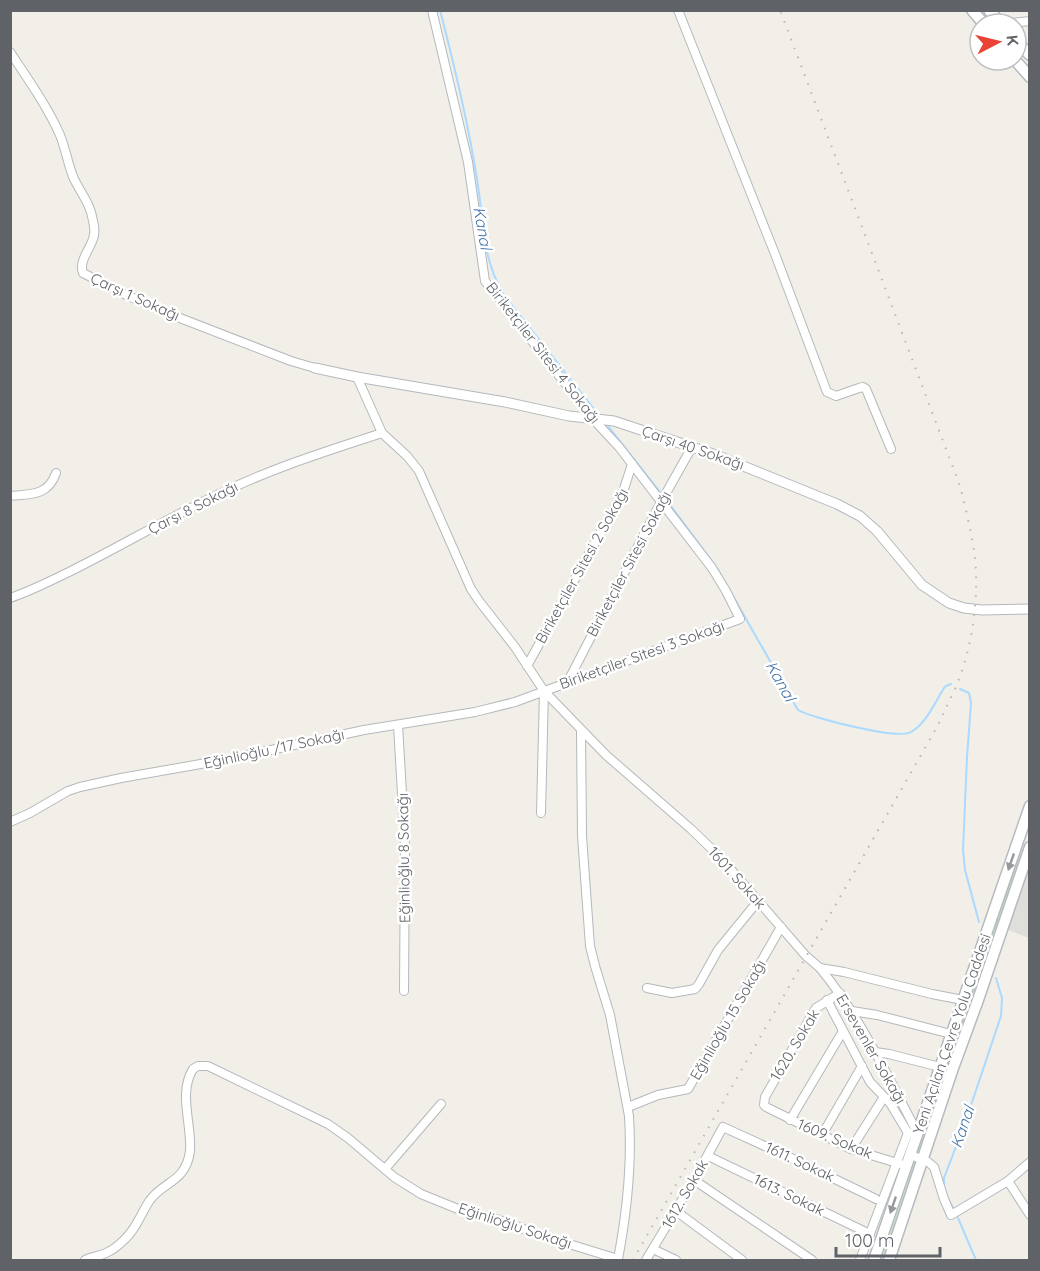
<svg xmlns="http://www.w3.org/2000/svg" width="1040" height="1271" font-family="Quicksand,sans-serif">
<rect width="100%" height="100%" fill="#f1efe8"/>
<path fill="#e0deda" d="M1029 866 1030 938H1029L1008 930Z"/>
<g fill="#c5e8c5">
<path d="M1019 855 1023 856 921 1155 917 1154Z"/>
<path d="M915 1160 919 1161 885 1260H881Z"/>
</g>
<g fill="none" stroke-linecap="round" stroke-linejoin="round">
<g stroke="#aadaff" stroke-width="2">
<path d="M440 10C454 64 467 118 476 173 484 216 480 253 503 294L598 414"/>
<path d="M608 426 660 492"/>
<path d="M668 502 717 568 798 710C812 718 898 740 911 732 926 724 935 702 944 688L946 686 951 684"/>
<path d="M960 689 969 693 971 703 967 757 963 850 965 870 979 922"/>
<path d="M944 1189V1178L965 1123 1001 1016 1002 998 996 978"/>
<path d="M947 1197 953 1208"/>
<path d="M958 1218 976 1260"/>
</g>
<defs>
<g id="minor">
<path d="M678 10 775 254 827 392 836 396 859 388 863 387 866 389 891 449"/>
<path d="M1000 24 1030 21"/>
<path d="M10 52C28 79 47 106 60 135 66 150 68 165 74 179 81 193 91 205 93 221 94 225 95 230 94 235 92 248 78 260 83 273L126 295 167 313 291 361 315 368"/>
<path d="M357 377 382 433 407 456 419 471 471 589 479 601 515 647 544 691 606 755 691 829 721 858 806 956 820 968 844 972 932 994 963 1000"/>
<path d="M10 496C31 494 48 496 56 473"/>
<path d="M10 598C31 591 50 581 69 572 117 548 163 521 211 498 266 470 324 452 382 433"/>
<path d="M527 666 623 492 632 464"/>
<path d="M567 683 661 502 692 447"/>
<path d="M398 725 405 845 404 991"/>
<path d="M541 813 544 691"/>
<path d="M10 822 30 813 68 791 80 787 121 778 229 759 364 730 475 712 515 702 740 619 726 591 712 568 619 447 593 419 485 281 468 162 432 10"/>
<path d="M820 968C861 1018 888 1077 918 1134"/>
<path d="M647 988 672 993 695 989 699 984 718 950 758 901"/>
<path d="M840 993 816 1008 765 1097 764 1105 766 1107 851 1149 907 1166"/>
<path d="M827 1000 870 1082 890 1103 908 1133 918 1134"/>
<path d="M852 1011 877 1015 951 1034"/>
<path d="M875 1052 889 1054 940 1067"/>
<path d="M628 1107 658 1095 688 1089 781 927"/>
<path d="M790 1120 843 1031"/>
<path d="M822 1135 862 1066"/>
<path d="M851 1149 884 1097"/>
<path d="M911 1155 928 1162 934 1167 944 1199 951 1215 1008 1181 1030 1162"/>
<path d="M708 1156 870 1234"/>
<path d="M385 1169 441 1104"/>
<path d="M694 1180 812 1260"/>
<path d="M1008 1181 1030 1215"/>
<path d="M676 1211 742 1260"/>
<path d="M653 1249 676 1260"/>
<path d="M85 1260C91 1257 99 1256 106 1253 113 1250 120 1244 125 1239 137 1228 141 1213 150 1200 164 1181 186 1182 190 1151 192 1124 178 1093 193 1069L198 1066H208L328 1124 348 1138 394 1177 421 1194 458 1209 493 1218 543 1236 618 1259C627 1212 632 1163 629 1116L610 1015 595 966 590 946 582 836 581 731"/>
<path d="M646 1260 694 1180 723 1127 802 1163 876 1199"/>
<path d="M860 1260 908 1133"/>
</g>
<path id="tertiary" d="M315 368 357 377 505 402 569 416 614 421 716 455 837 504 860 516 877 531 922 585 949 603 964 608 982 610 1030 609"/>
<g id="secondary">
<path d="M972 10 984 24"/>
<path d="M989 10 1001 24"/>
<path d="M1016 41 1030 55"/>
<path d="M1015 60 1030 77"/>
<path d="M874 1260 1030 806"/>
<path d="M889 1260 953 1068 978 1000 1030 847"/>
</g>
</defs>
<use href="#minor" stroke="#b5b8bc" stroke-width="10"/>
<use href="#tertiary" stroke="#b5b8bc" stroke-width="11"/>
<use href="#secondary" stroke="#b6babf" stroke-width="13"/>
<use href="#minor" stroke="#fff" stroke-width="8"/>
<use href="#tertiary" stroke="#fff" stroke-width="9"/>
<use href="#secondary" stroke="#fff" stroke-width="10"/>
<path stroke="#b6b7b8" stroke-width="2" stroke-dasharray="1.5 8" stroke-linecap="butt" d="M633 1260 937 727C943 714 949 702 955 689 972 649 979 602 975 558 972 534 966 510 960 486L780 10"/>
</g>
<defs><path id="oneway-solid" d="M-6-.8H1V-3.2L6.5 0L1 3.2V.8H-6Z" transform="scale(1.5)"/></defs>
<g fill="#979a9d">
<use href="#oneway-solid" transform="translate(1011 862) rotate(109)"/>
<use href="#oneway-solid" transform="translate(893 1205) rotate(109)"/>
</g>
<g text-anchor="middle" stroke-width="5" stroke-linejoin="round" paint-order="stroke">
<g font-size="15" fill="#5f6368" stroke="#fff">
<text transform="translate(135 297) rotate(24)" y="5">Çarşı 1 Sokağı</text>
<text transform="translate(543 353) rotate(52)" y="5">Biriketçiler Sitesi 4 Sokağı</text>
<text transform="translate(693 448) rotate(19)" y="5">Çarşı 40 Sokağı</text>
<text transform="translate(193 508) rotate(-27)" y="5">Çarşı 8 Sokağı</text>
<text transform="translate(629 564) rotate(-62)" y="5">Biriketçiler Sitesi Sokağı</text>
<text transform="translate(582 566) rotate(-61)" y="5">Biriketçiler Sitesi 2 Sokağı</text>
<text transform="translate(642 655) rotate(-20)" y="5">Biriketçiler Sitesi 3 Sokağı</text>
<text transform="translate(274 749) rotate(-12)" y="5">Eğinlioğlu /17 Sokağı</text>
<text transform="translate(404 858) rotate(-91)" y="5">Eğinlioğlu 8 Sokağı</text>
<text transform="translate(737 878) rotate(48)" y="5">1601. Sokak</text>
<text transform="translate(728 1020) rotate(-60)" y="5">Eğinlioğlu 15 Sokağı</text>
<text transform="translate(952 1034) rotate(-71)" y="5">Yeni Açılan Çevre Yolu Caddesi</text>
<text transform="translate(795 1045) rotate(-59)" y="5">1620. Sokak</text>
<text transform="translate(871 1049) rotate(60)" y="5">Ersevenler Sokağı</text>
<text transform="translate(835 1139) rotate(23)" y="5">1609. Sokak</text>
<text transform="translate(800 1162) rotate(25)" y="5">1611. Sokak</text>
<text transform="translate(685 1194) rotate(-60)" y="5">1612. Sokak</text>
<text transform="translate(789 1195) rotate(26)" y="5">1613. Sokak</text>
<text transform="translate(515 1226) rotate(18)" y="5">Eğinlioğlu Sokağı</text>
</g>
<g font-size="16" font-style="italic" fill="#4174aa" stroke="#fff">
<text transform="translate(483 228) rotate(80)" y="6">Kanal</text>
<text transform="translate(781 681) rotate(61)" y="6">Kanal</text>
<text transform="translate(962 1127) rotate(-71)" y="6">Kanal</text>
</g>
</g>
<rect width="1040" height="1271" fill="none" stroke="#5f6368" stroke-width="24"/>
<g transform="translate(998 42) rotate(83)"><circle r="28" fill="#ffffff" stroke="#bfc1c3" stroke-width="1.5"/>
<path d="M0-4.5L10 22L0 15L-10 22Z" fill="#ea4335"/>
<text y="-9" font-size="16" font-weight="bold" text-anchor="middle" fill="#5f6368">K</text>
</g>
<path d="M836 1247v9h104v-9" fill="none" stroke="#5f6368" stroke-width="3"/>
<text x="845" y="1247" font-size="18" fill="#5f6368" stroke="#ffffff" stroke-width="4.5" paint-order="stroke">100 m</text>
</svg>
